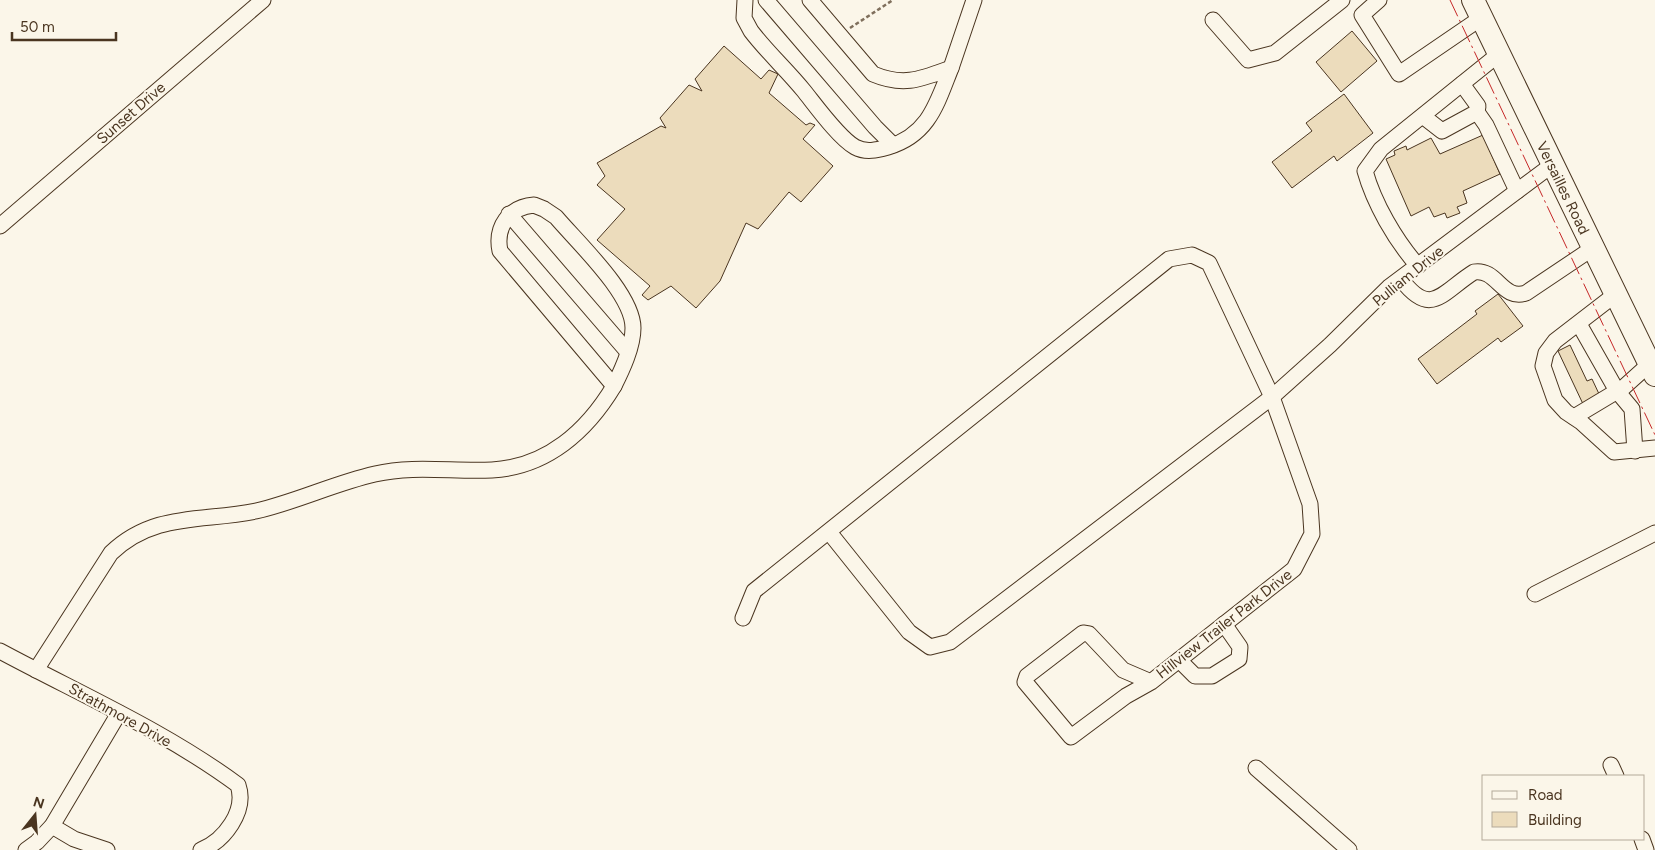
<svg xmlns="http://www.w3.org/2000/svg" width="1655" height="850" font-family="Figtree,sans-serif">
<rect width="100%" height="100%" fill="#fbf6e9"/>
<g fill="#ecdcbc" stroke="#4a3520">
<path d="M1352 31 1377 61 1341 92 1316 62Z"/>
<path d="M724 46 761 79 769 70 778 74 769 93 806 125 810 123 815 125 803 139 833 166 801 202 789 192 758 229 746 223 720 281 696 308 671 286 648 300 642 295 650 286 597 240 625 209 597 185 605 176 597 163 661 126 666 128 660 118 689 85 702 91 695 79Z"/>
<path d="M1344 94 1373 133 1337 161 1334 156 1292 188 1272 162 1312 131 1306 123Z"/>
<path d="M1483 135 1500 174 1463 191 1467 203 1457 207 1460 213 1447 218 1445 213 1434 217 1429 207 1411 216 1386 159 1395 155 1394 151 1406 146 1407 150 1431 138 1440 154Z"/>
<path d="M1498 294 1523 326 1501 342 1498 338 1437 384 1418 359 1477 314 1475 311Z"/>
<path d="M1570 345 1587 381 1592 379 1600 396 1583 404 1558 351Z"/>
</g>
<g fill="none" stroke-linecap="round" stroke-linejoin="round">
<defs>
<g id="minor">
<path d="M745 0 744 18 751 31C767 52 787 70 804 91 816 106 839 138 855 147 866 153 877 150 888 147 929 135 937 103 951 68 921 79 904 87 873 74L810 0"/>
<path d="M766 0 875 127 893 145"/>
<path d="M1379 0 1362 15 1399 74 1481 18"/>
<path d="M1213 20 1248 60 1275 53 1342 0"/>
<path d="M951 68 974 0"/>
<path d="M1477 112 1486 125 1517 191"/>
<path d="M1424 117 1442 131 1477 112 1478 106 1462 84"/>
<path d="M534 205 544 209 556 217C578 243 633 294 633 328 633 347 622 370 614 386L500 251C495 227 509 207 534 205Z"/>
<path d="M509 214 627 351"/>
<path d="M0 226 263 0"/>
<path d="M1418 266C1395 240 1374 203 1365 171L1381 149 1499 54"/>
<path d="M1401 279C1431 319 1442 292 1474 272 1497 268 1502 301 1526 293L1593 248"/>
<path d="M1616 294 1555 341 1546 353 1543 366 1555 400 1566 412 1581 422 1614 452 1655 448"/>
<path d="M1579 324 1617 391 1632 409 1635 451"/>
<path d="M1574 417 1624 387 1655 359"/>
<path d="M829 532 909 632 930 647 950 642 1272 397 1330 345 1389 287 1552 165"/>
<path d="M1535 594 1655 533"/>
<path d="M743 618 754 591 1169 259 1192 255 1209 263 1272 397 1310 504 1312 534 1294 569 1151 682 1126 696 1071 737 1025 682 1027 676 1083 633 1089 634 1123 670 1151 682"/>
<path d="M0 651C80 694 165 731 238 785 247 811 224 841 201 850"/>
<path d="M1179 660 1195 676H1212L1239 659 1240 647 1224 624"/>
<path d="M36 670 111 553C154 512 202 522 256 511 296 502 335 483 375 474 414 465 453 472 492 470 547 467 587 431 614 386"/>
<path d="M1611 765 1616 776"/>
<path d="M1256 768 1349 850"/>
<path d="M52 826 74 839 107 850"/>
<path d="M1642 839 1646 850"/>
<path d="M26 850 37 842 52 826 119 713"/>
</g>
<path id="highway" d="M1473 0 1655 375"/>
</defs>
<use href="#minor" stroke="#4a3520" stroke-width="17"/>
<use href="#highway" stroke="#4a3520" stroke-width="24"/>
<path stroke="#7f6f5c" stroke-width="2.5" stroke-dasharray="4 2.5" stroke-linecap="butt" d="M850 28 893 0"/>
<use href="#minor" stroke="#fbf6e9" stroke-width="15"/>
<use href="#highway" stroke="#fbf6e9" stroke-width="22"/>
<path stroke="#c62828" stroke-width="1" stroke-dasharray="18 4 2.5 4" stroke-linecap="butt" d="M1450 0 1655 435"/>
</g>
<g text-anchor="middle" stroke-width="4" stroke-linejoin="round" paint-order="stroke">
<g font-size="15" fill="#4a3520" stroke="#fbf6e9">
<text transform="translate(131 113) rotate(-41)" y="5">Sunset Drive</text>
<text transform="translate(1563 188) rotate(64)" y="5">Versailles Road</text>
<text transform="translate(1408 276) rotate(-39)" y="5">Pulliam Drive</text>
<text transform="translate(1224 624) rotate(-38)" y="5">Hillview Trailer Park Drive</text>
<text transform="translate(120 715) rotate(29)" y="5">Strathmore Drive</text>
</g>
</g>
<rect x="1482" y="775" width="162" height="65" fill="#fbf6e9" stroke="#b4a999"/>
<rect x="1492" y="791" width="25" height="8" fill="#fbf6e9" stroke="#b4a999"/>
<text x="1528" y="800" font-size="15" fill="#4a3520">Road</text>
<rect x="1492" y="812" width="25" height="15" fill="#ecdcbc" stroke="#b4a999"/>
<text x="1528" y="825" font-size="15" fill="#4a3520">Building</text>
<g transform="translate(35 815) rotate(17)" stroke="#fbf6e9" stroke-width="4" paint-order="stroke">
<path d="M0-4L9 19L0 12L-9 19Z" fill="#4a3520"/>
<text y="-8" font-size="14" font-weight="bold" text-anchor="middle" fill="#4a3520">N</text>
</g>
<path d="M12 32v8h104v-8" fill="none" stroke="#4a3520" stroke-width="2.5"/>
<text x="20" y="32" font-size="15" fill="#4a3520" stroke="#fbf6e9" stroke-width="4" paint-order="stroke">50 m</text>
</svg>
